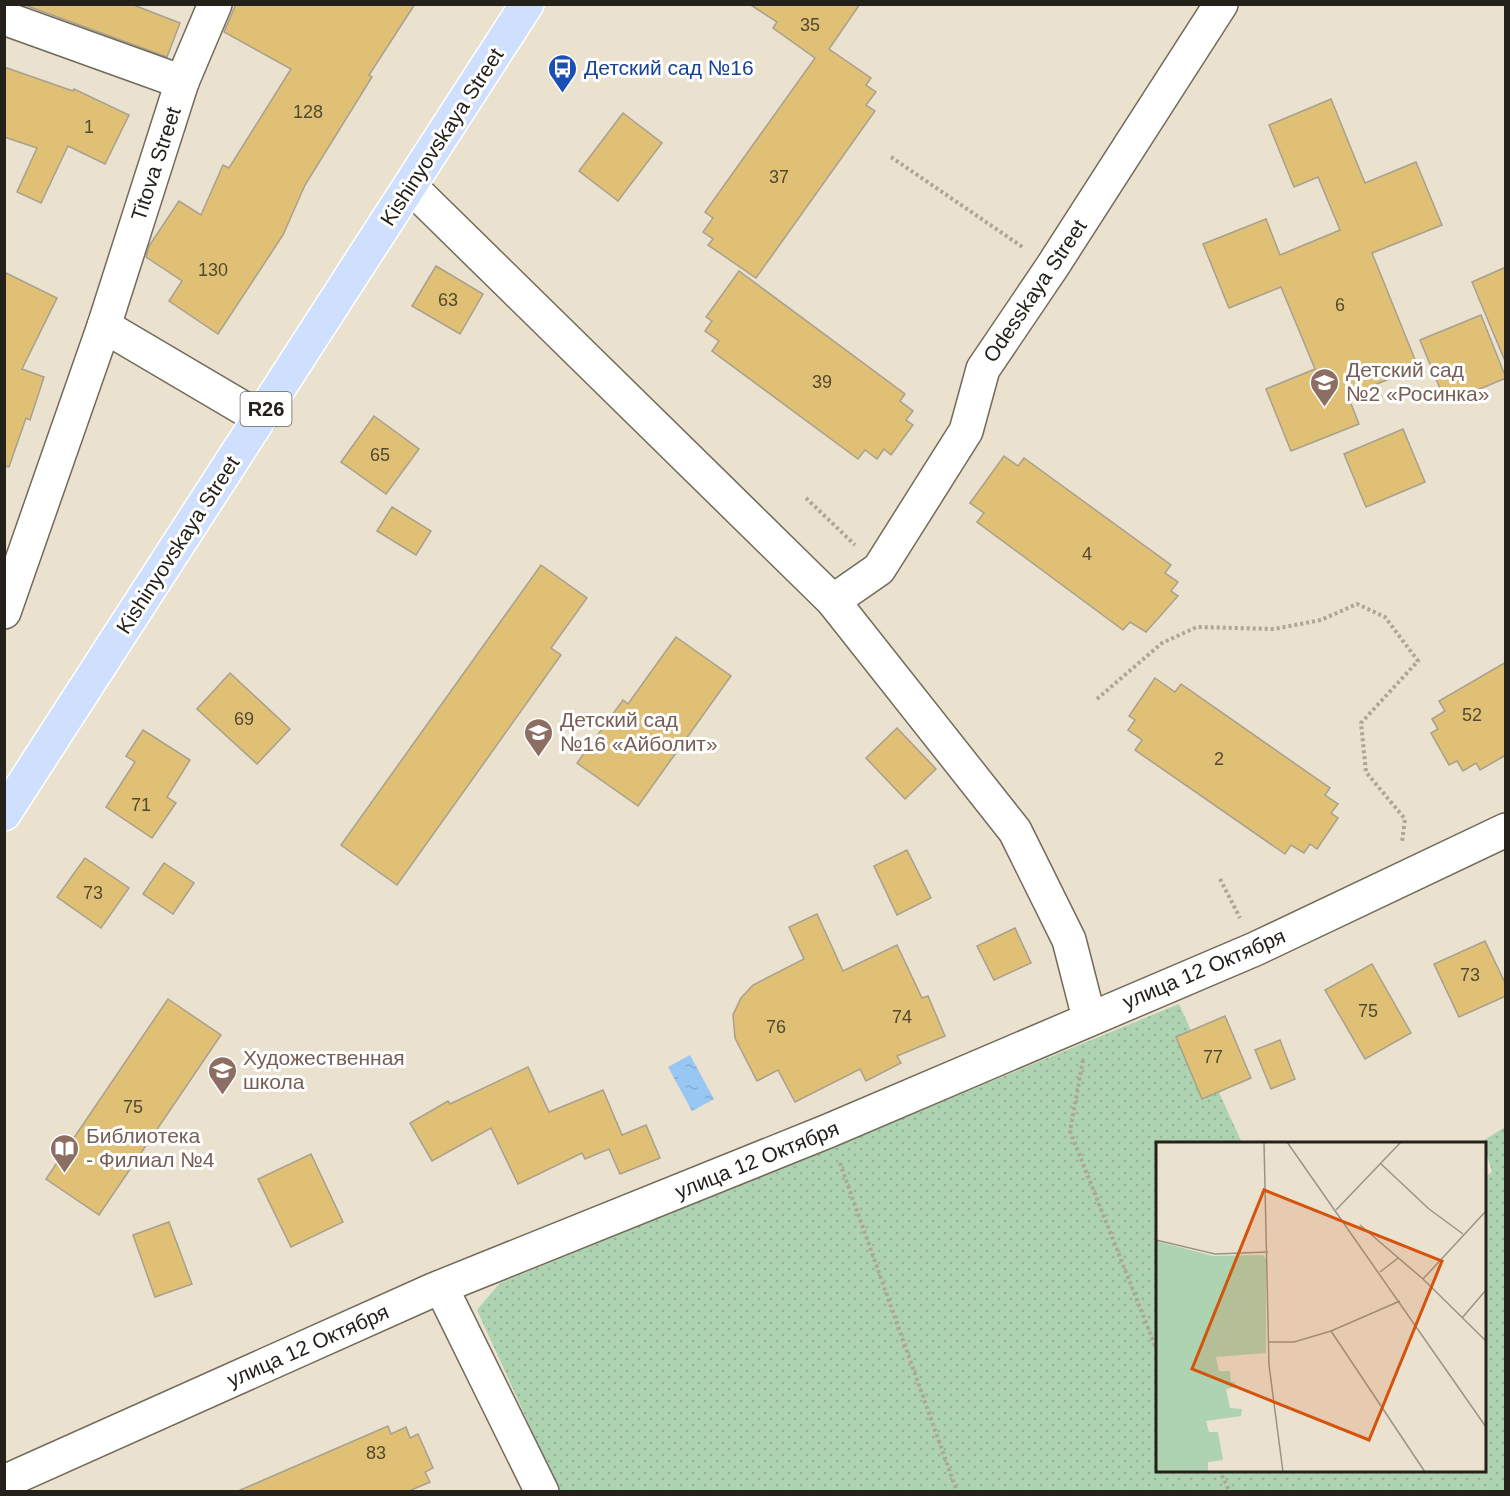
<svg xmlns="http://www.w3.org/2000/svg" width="1510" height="1496" font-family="Arial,sans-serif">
<defs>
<pattern id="park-dots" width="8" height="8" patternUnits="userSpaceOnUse" patternTransform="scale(1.5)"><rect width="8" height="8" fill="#aed3b1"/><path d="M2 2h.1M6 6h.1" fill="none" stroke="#96b598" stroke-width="1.8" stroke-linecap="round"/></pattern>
<pattern id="water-ripples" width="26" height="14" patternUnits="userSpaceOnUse" patternTransform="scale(1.5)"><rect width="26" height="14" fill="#98c7f4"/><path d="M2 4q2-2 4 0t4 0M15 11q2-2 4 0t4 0" fill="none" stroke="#83abd1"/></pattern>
</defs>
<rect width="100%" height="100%" fill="#eae1ce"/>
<path fill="url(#park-dots)" d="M1179 1004 1242 1143 1158 1144V1470H1484V1177L1492 1172 1484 1144 1481 1142 1505 1127V1491H557L524 1413 477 1310 500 1283Z"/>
<path fill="url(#water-ripples)" d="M690 1055 714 1099 692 1111 668 1067Z"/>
<g fill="#e0c075" stroke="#a8a08e" stroke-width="1.5">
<path d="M22 4H131L180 23 167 57Z"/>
<path d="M236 4H415L369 75 372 77 305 185 283 235 218 334 169 301 182 281 146 257 149 246 179 201 201 215 223 165 229 168 291 69 224 32Z"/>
<path d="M749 4H860L829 49 871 78 866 85 876 92 866 105 875 111 756 278 708 245 713 239 703 232 713 218 705 212 815 58 773 28 777 22Z"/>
<path d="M4 67 73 91 74 89 129 115 105 164 68 146 41 203 17 192 37 148 4 137Z"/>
<path d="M1331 99 1365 183 1416 162 1442 225 1372 253 1418 367 1348 396 1359 424 1291 451 1266 389 1315 369 1281 287 1229 308 1203 244 1266 219 1280 255 1340 230 1318 177 1294 187 1269 125Z"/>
<path d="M623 113 662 143 618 201 579 171Z"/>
<path d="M436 266 483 294 460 334 412 306Z"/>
<path d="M1506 267V361H1505L1472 282Z"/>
<path d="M739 271 905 394 900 401 913 411 906 420 913 425 891 455 884 449 877 459 865 450 858 459 712 351 719 341 705 331 712 321 706 317Z"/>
<path d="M4 272 57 298 22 369 44 377 30 420 26 418 9 467 4 466Z"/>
<path d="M1481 315 1506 378 1446 403 1420 340Z"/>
<path d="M374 416 419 449 386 494 341 462Z"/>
<path d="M1403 429 1425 482 1366 507 1344 454Z"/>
<path d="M1004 456 1018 466 1024 458 1171 565 1165 573 1178 582 1171 591 1178 596 1146 632 1130 622 1123 630 977 522 984 513 970 503Z"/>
<path d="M392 507 431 531 416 555 377 531Z"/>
<path d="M541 565 587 598 551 648 561 655 397 885 341 845Z"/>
<path d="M676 637 731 676 638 806 577 763 623 700 628 704Z"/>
<path d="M1506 662V755L1480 770 1476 763 1463 771 1457 761 1449 765 1431 733 1438 729 1432 719 1445 711 1439 701Z"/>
<path d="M230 673 290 729 257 764 197 709Z"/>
<path d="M1155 678 1175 692 1181 684 1330 788 1325 795 1338 804 1331 813 1338 818 1317 849 1310 844 1304 853 1291 845 1285 854 1135 750 1142 740 1128 730 1135 720 1129 716Z"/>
<path d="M897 728 936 769 905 799 866 758Z"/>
<path d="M143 730 190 760 167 797 176 803 152 838 106 807 135 762 126 756Z"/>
<path d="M907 850 931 898 897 915 874 866Z"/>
<path d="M85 858 129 888 101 928 57 897Z"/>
<path d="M164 863 194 883 173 914 143 894Z"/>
<path d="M817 914 843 971 897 945 922 998 928 996 945 1036 897 1056 901 1063 866 1081 860 1069 795 1102 778 1070 757 1081 735 1038 733 1015 741 998 753 985 804 959 789 927Z"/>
<path d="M1015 928 1031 963 994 980 977 946Z"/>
<path d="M1485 941 1506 985V996L1459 1017 1434 964Z"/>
<path d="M1372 964 1411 1033 1365 1059 1325 990Z"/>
<path d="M168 999 221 1035 99 1215 46 1179Z"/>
<path d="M1225 1016 1251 1078 1202 1099 1176 1037Z"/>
<path d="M1280 1040 1295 1079 1271 1089 1255 1050Z"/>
<path d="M528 1067 549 1112 603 1090 622 1135 646 1125 660 1158 620 1174 609 1149 585 1159 582 1153 518 1184 491 1128 432 1161 410 1123 448 1101 450 1104Z"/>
<path d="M311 1154 343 1222 291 1247 258 1179Z"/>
<path d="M169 1222 192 1284 155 1297 133 1235Z"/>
<path d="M388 1426 391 1434 406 1427 410 1438 418 1434 433 1468 425 1472 430 1482 409 1491H238Z"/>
</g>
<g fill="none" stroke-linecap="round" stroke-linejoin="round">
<defs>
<g id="minor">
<path d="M4 18 182 82"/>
<path d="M410 186 833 601 1015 831 1069 940 1089 1018"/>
<path d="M104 326 260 418"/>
<path d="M833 601 879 569 966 431 983 369 1052 267 1221 4"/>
<path d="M4 612 104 326 182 82 215 4"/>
<path d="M441 1287 542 1492"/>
<path d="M4 1482 433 1290 828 1131 1255 949 1506 830"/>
</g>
<path id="major" d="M4 814 527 4"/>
</defs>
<use href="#minor" stroke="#736b5a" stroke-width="36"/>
<use href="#major" stroke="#fff" stroke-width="36"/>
<g stroke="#ada697" stroke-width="4" stroke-dasharray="3 3" stroke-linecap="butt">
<path d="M891 157 1024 248"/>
<path d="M806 498 855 545"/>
<path d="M1097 699 1162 643 1197 627 1274 629 1321 620 1357 604 1385 617 1418 661 1361 723 1366 772 1405 819 1402 842"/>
<path d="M1220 879 1240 918"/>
<path d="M1083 1060 1070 1131 1158 1353"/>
<path d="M840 1163 957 1492"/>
<path d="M1219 1470 1230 1492"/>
</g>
<use href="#minor" stroke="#fff" stroke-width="33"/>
<use href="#major" stroke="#cfdffe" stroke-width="33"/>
</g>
<defs>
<symbol id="bus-pin" viewBox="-11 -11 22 30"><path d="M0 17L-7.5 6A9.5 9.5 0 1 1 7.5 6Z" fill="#1a4fb4" stroke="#fff"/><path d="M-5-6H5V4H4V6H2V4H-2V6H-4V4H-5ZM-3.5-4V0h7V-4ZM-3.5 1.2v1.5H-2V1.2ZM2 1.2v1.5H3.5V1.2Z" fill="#fff"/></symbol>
<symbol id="school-pin" viewBox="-11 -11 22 30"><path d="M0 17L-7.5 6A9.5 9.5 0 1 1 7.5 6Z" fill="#8d6e63" stroke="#fff"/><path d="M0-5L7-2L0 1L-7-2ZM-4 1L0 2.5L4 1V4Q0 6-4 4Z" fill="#fff"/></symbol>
<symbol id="library-pin" viewBox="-11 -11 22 30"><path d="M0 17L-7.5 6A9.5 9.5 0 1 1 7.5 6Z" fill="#8d6e63" stroke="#fff"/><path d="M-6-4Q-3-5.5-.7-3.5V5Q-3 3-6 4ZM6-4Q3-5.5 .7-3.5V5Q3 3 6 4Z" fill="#fff"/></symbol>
</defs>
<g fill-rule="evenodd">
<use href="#bus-pin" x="546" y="52" width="33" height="45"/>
<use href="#school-pin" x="1308" y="366" width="33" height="45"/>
<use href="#school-pin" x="522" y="716" width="33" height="45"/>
<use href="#school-pin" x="206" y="1054" width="33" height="45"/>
<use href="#library-pin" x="48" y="1132" width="33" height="45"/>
</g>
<g text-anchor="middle" stroke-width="6" stroke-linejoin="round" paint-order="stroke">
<g font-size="18" fill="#534931">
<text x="810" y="31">35</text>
<text x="308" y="118">128</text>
<text x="89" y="133">1</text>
<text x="779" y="183">37</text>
<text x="213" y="276">130</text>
<text x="448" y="306">63</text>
<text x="1340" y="311">6</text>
<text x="822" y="388">39</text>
<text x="380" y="461">65</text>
<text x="1087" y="560">4</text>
<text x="1472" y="721">52</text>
<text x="244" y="725">69</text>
<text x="1219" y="765">2</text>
<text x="141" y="811">71</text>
<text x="93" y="899">73</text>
<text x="1470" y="981">73</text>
<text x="1368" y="1017">75</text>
<text x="902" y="1023">74</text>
<text x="776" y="1033">76</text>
<text x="1213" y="1063">77</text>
<text x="133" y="1113">75</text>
<text x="376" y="1459">83</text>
</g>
<rect fill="#fff" stroke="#66645f" stroke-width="1.5" x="240.5" y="392" width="51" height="34" rx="4.5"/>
<g font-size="20" font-weight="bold" fill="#24211a">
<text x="266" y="416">R26</text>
</g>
<g font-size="21" fill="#164399" stroke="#fff" text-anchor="start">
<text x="584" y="75">Детский сад №16</text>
</g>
<g font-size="21" fill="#24211a" stroke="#fff">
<text transform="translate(442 137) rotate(-57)" y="7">Kishinyovskaya Street</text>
<text transform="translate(156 164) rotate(-72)" y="7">Titova Street</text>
<text transform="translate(1035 291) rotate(-56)" y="7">Odesskaya Street</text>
<text transform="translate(178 545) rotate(-57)" y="7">Kishinyovskaya Street</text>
<text transform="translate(1204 969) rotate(-23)" y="7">улица 12 Октября</text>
<text transform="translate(757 1160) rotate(-22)" y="7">улица 12 Октября</text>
<text transform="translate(308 1346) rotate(-24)" y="7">улица 12 Октября</text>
</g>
<g font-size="21" fill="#785e54" stroke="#fff" text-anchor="start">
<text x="1346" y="377">Детский сад<tspan x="1346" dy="24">№2 «Росинка»</tspan></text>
<text x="560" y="727">Детский сад<tspan x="560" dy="24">№16 «Айболит»</tspan></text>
<text x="243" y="1065">Художественная<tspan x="243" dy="24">школа</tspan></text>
<text x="86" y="1143">Библиотека<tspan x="86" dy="24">- Филиал №4</tspan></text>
</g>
</g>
<g transform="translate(1156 1142)">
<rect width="330" height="330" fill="#eae1ce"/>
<path d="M0 99 57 114 107 113 110 117V211L60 215 63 229H74L75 240H79L80 245 70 247 74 266 86 267 85 274 50 279 53 290H62L67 318 52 320V330H0Z" fill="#aed3b1"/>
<path fill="none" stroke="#9b9486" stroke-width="1.5" d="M108 0 113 223 127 330M131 0 330 285M224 21 273 67 307 92M180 68 245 0M204 83 267 137 330 199M0 98 59 112 112 110M224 130 242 116M267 137 330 69M306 176 330 148M175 189 269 330M113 200H138L175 189 244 159"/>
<path fill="#d4530d" fill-opacity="0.15" stroke="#d4530d" stroke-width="3" d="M108 48 286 119 213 298 36 227Z"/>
<rect width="330" height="330" fill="none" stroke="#24211a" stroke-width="3"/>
</g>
<rect width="1510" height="1496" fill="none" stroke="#24211a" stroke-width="12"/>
</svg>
